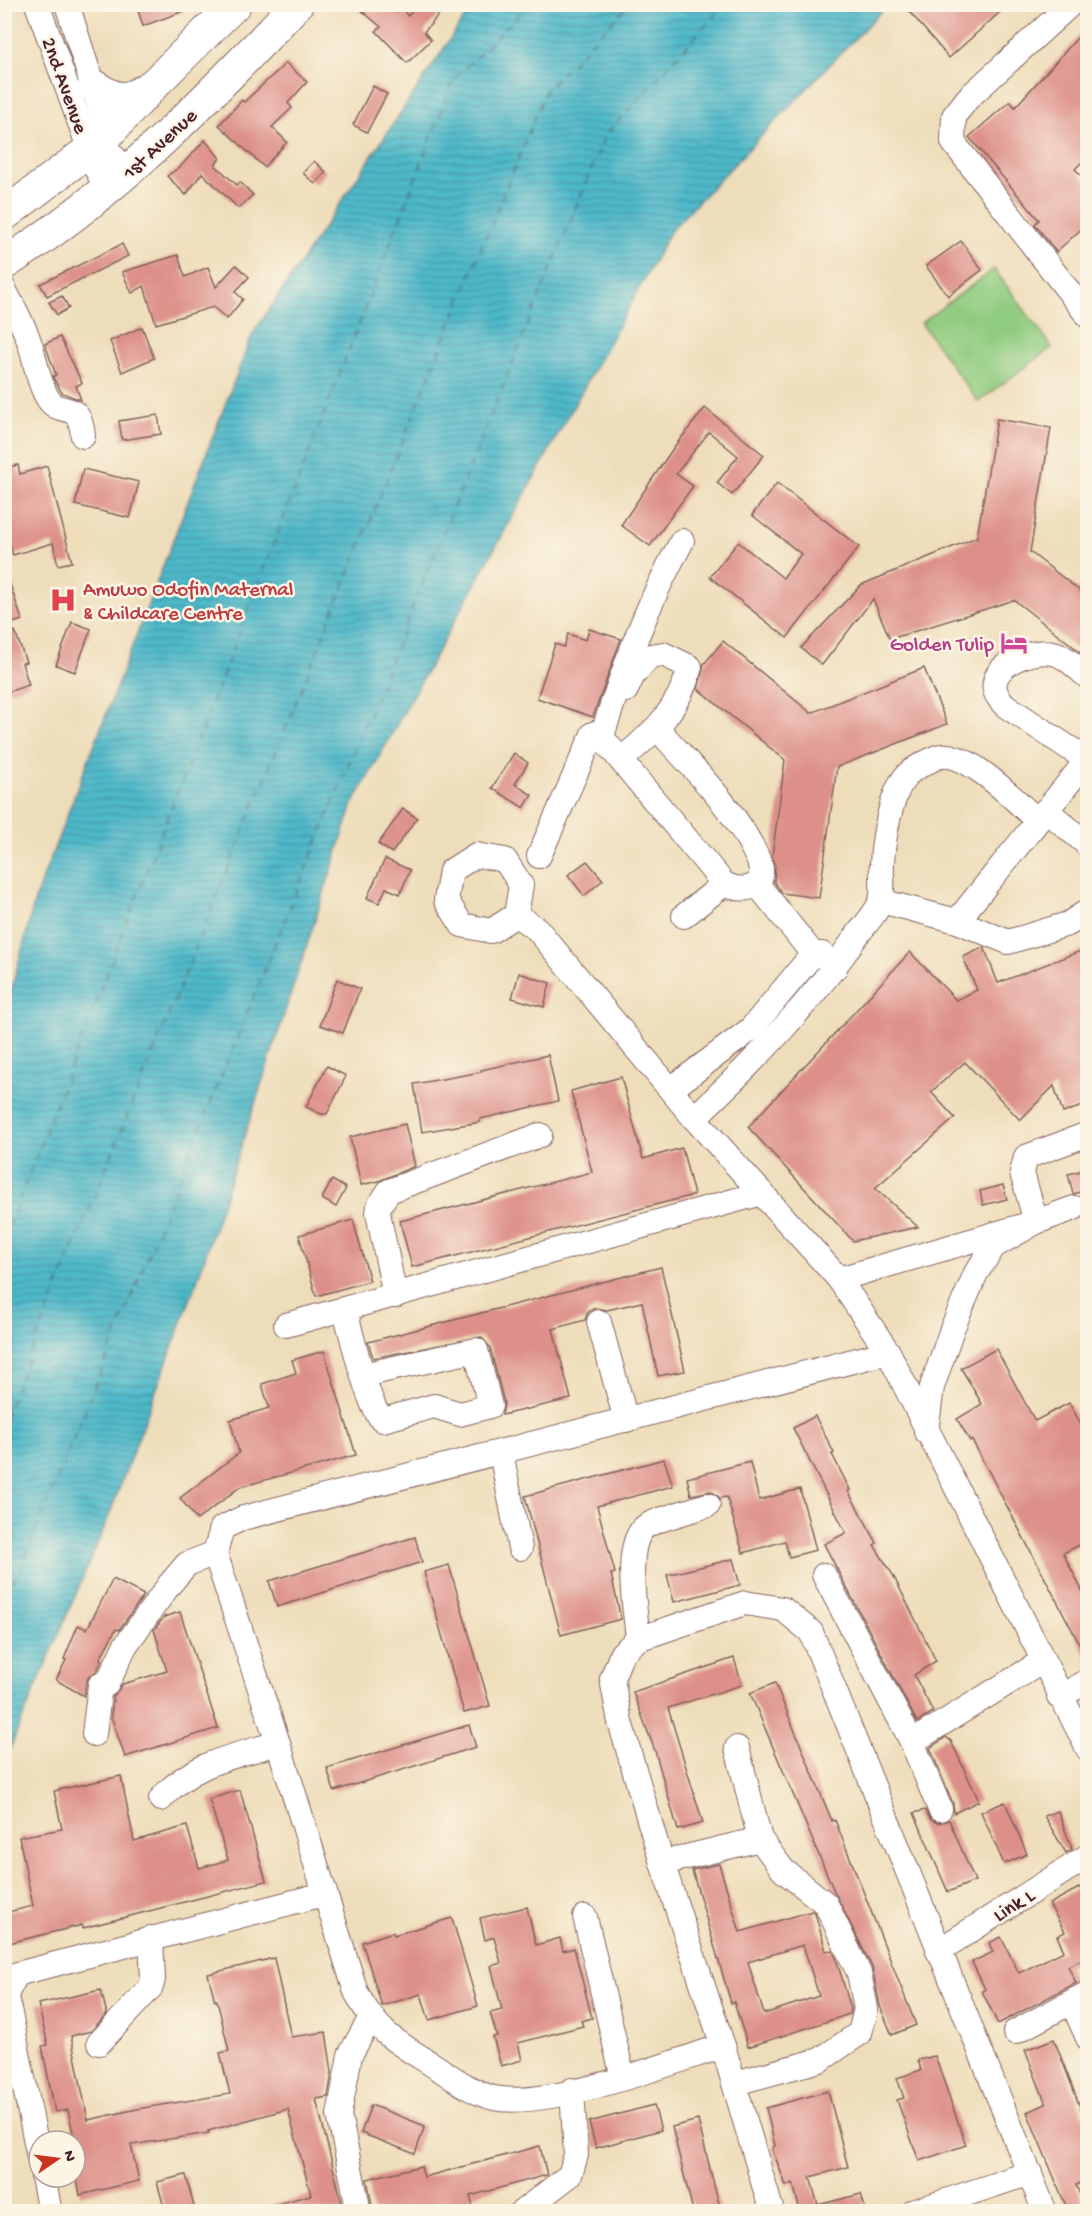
<svg xmlns="http://www.w3.org/2000/svg" width="1092" height="2216" font-family="'Gochi Hand',sans-serif">
<defs>
<pattern id="water-rules" width="6" height="5" patternUnits="userSpaceOnUse" patternTransform="scale(1.5)"><rect width="6" height="5" fill="#4eb9ca"/><path d="M0 2.5h6" fill="none" stroke="#4396a4"/></pattern>
</defs>
<rect width="100%" height="100%" fill="#fcf5e5"/>
<filter id="ink" filterUnits="userSpaceOnUse"><feTurbulence type="fractalNoise" baseFrequency=".0167" numOctaves="2"/><feDisplacementMap in="SourceGraphic" scale="12" xChannelSelector="R" yChannelSelector="G"/><feConvolveMatrix kernelMatrix="1 2 1 2 8 2 1 2 1" color-interpolation-filters="sRGB"/></filter>
<filter id="wash" filterUnits="userSpaceOnUse"><feTurbulence type="fractalNoise" baseFrequency=".008" numOctaves="4" result="noise"/><feDisplacementMap in="SourceGraphic" scale="24" xChannelSelector="R" yChannelSelector="G"/><feGaussianBlur stdDeviation="1.35" result="paint"/><feColorMatrix in="noise" values="0 0 0 0 0 0 0 0 0 0 0 0 0 0 0 0 0 1.4 0 .05"/><feComposite in="paint" operator="in"/></filter>
<g filter="url(#wash)">
<rect width="100%" height="100%" fill="#eeddba"/>
<path fill="#90cc80" stroke="#6d7656" stroke-width="1.5" d="M994 269 1052 347 978 402 921 323Z"/>
<path fill="url(#water-rules)" stroke="#4c6c7a" stroke-width="1.5" d="M473 5H887L672 229 353 804 196 1284 107 1521 5 1760 4 1018 36 896 252 335Z"/>
<g fill="none" stroke-linecap="round" stroke-linejoin="round">
<g stroke="#4b5563" stroke-width="1.5" stroke-dasharray="8 6" stroke-linecap="butt">
<path d="M4 1239 454 79 530 4"/>
<path d="M4 1418 546 90 629 4"/>
<path d="M4 1594 20 1570 605 136 725 4"/>
</g>
</g>
<g id="blocks">
<g fill="#dd9089" fill-rule="evenodd">
<path d="M136 4H198V6L143 26Z"/>
<path d="M354 4H388L397 12 401 8 408 16 418 4H448L424 32 431 40 407 63 376 31 381 27Z"/>
<path d="M903 4H1009L949 58Z"/>
<path d="M1088 26V156L1075 169 1088 183V223L1056 252 1035 224 1039 220 969 137 1010 101 1015 107Z"/>
<path d="M286 63 307 82 288 103 292 108 272 127 287 142 264 167 219 125 242 100 244 102Z"/>
<path d="M373 86 387 94 367 132 353 125Z"/>
<path d="M205 140 220 158 215 165 237 185 240 182 253 195 238 208 202 173 186 195 167 176 180 167Z"/>
<path d="M314 161 326 172 315 184 303 173Z"/>
<path d="M961 241 982 270 948 296 926 266Z"/>
<path d="M122 244 128 256 47 296 40 284Z"/>
<path d="M178 255 185 277 208 267 216 287 236 265 249 277 235 292 243 299 227 319 213 307 156 324 144 286 132 293 122 272Z"/>
<path d="M62 296 69 308 57 315 49 302Z"/>
<path d="M142 327 154 358 122 372 110 341Z"/>
<path d="M60 337 82 383 76 386 81 400 62 393 54 379 53 376 56 375 45 344Z"/>
<path d="M705 408 764 455 732 495 717 483 738 456 709 432 676 474 693 486 650 546 621 525 674 447Z"/>
<path d="M158 415 161 434 122 440 119 421Z"/>
<path d="M997 419 1051 428 1030 552 1088 597V658L1014 600 890 639 873 599 822 665 801 648 861 585 977 537Z"/>
<path d="M18 465 20 474 47 466 72 562 58 565 53 543 13 555 4 529 9 527 4 511V468Z"/>
<path d="M83 469 139 482 130 518 75 505Z"/>
<path d="M777 483 859 547 787 638 710 577 738 542 783 578 801 554 752 515Z"/>
<path d="M7 575 22 620 4 626V576Z"/>
<path d="M72 622 91 629 75 672 56 665Z"/>
<path d="M589 629 621 639 593 717 537 698 555 644 564 647 568 634 586 640Z"/>
<path d="M15 631 26 662 22 663 29 685 4 693V635Z"/>
<path d="M723 641 811 713 924 668 947 724 837 767 819 898 782 893 774 882 775 866 772 857 785 760 698 689 704 664Z"/>
<path d="M514 753 528 763 515 784 532 795 524 808 492 788Z"/>
<path d="M403 809 417 818 392 853 378 844Z"/>
<path d="M385 859 410 870 400 894 386 888 379 903 367 898Z"/>
<path d="M587 861 603 880 584 896 568 875Z"/>
<path d="M984 947 998 983 1088 948V1104L1063 1113 1054 1086 1020 1120 965 1062 931 1092 955 1118 875 1188 918 1227 853 1241 748 1127 910 952 956 1000 977 990 963 957Z"/>
<path d="M519 973 550 983 544 1007 512 998Z"/>
<path d="M337 979 360 989 343 1033 320 1025Z"/>
<path d="M548 1055 558 1101 480 1119V1122L422 1132 414 1084 481 1072V1070Z"/>
<path d="M327 1066 346 1076 327 1114H321L306 1107Z"/>
<path d="M621 1077 643 1159 682 1148 694 1195 412 1267 400 1221 592 1172 571 1091Z"/>
<path d="M405 1124 415 1166 379 1181 361 1185 350 1137Z"/>
<path d="M1088 1169V1190L1073 1194 1068 1174Z"/>
<path d="M332 1180 346 1188 336 1207 322 1199Z"/>
<path d="M1003 1185 1007 1199 983 1205 980 1191Z"/>
<path d="M353 1220 370 1281 316 1296 299 1235Z"/>
<path d="M661 1267 685 1371 658 1376 642 1302 607 1310 595 1308 588 1312 585 1320 553 1329 571 1399 502 1415 504 1403 490 1347 481 1337 373 1358 368 1342Z"/>
<path d="M996 1349 1035 1421 1069 1403 1088 1437V1541L1063 1553 1088 1602V1660L972 1440 970 1441 957 1419 982 1404 961 1368Z"/>
<path d="M324 1351 356 1455 240 1487 197 1520 180 1498 239 1453 230 1420 269 1408 262 1384 296 1373 292 1360Z"/>
<path d="M815 1416 834 1453 832 1454 850 1490 848 1491 877 1543 874 1545 893 1575 936 1661 914 1675 933 1712 917 1722 824 1544 846 1533 793 1428Z"/>
<path d="M664 1459 673 1486 597 1506 615 1573 611 1574 621 1619 561 1635 525 1496Z"/>
<path d="M750 1462 759 1500 800 1489 816 1550 789 1557 785 1541 743 1553 727 1497 720 1498 711 1491 691 1495 687 1478Z"/>
<path d="M415 1537 422 1562 277 1607 269 1581Z"/>
<path d="M733 1559 740 1585 674 1602 667 1575Z"/>
<path d="M449 1565 490 1706 464 1713 424 1572Z"/>
<path d="M113 1579 144 1595 119 1630 116 1629 100 1659 102 1660 97 1671 89 1676 86 1683 84 1696 56 1680 66 1660 64 1659 78 1625 87 1629Z"/>
<path d="M180 1612 218 1728 125 1757 111 1716 113 1697 123 1684 167 1671 154 1630 164 1617Z"/>
<path d="M734 1658 742 1685 668 1708 703 1823 678 1830 655 1751 633 1692Z"/>
<path d="M775 1683 832 1821 835 1820 916 2025 892 2035 880 2006 872 1967 835 1893 750 1693Z"/>
<path d="M469 1725 476 1747 334 1791 327 1768Z"/>
<path d="M946 1737 951 1741 979 1801 954 1813 953 1804 930 1748Z"/>
<path d="M121 1776 134 1841 187 1826 199 1868 228 1860 209 1799 240 1790 266 1881 83 1928 82 1925 9 1943 4 1913 33 1906 19 1837 62 1829 54 1791Z"/>
<path d="M1005 1802 1027 1854 1004 1864 981 1812Z"/>
<path d="M925 1810 931 1820 938 1823 949 1820 975 1881 948 1892 914 1813Z"/>
<path d="M1058 1811 1072 1849 1066 1853 1044 1816Z"/>
<path d="M719 1864 740 1932 812 1911 815 1913 826 1951 832 1950 836 1958 851 2009 850 2014 748 2047 734 2002 731 2003 692 1870ZM803 1945 819 1996 764 2014 748 1962Z"/>
<path d="M1088 1883V1956L1068 1966 1076 1983 998 2024 982 1991 985 1989 972 1962 993 1952 989 1943 1001 1937 1019 1973 1064 1951 1057 1936 1065 1932 1049 1904Z"/>
<path d="M527 1907 536 1945 560 1938 563 1951 574 1948 592 2018 581 2021 583 2026 518 2043 522 2060 501 2066 493 2037 497 2036 490 2013 502 2010 491 1966 501 1963 494 1937 485 1940 480 1918Z"/>
<path d="M452 1918 478 2006 429 2020 421 1994 382 2006 362 1942 393 1932 394 1935Z"/>
<path d="M274 1958 291 2037 326 2032 332 2072 328 2097 316 2099 344 2211H266L265 2207 311 2195 288 2109 208 2131 209 2133 131 2145 139 2181 80 2195 75 2169 81 2168 68 2110 55 2112 42 2046 48 2045 38 2004 101 1990 107 2014 91 2031 71 2036 88 2120 137 2109 230 2094 220 2053 229 2051 217 2000 215 2001 208 1974Z"/>
<path d="M1054 2039 1088 2128V2180L1076 2185 1087 2211H1068L1027 2112 1046 2104 1025 2050Z"/>
<path d="M935 2056 966 2145 919 2161 897 2100 904 2098 897 2078 921 2070 918 2060Z"/>
<path d="M828 2091 848 2167 810 2177 818 2205 861 2194 865 2208 852 2211H800L793 2183 786 2186 772 2148 775 2146 766 2108Z"/>
<path d="M371 2105 425 2126 415 2154 361 2133Z"/>
<path d="M654 2105 661 2130 596 2148 589 2122Z"/>
<path d="M698 2120 714 2185 721 2211H693L672 2127Z"/>
<path d="M540 2146 547 2175 470 2196 474 2211H373L367 2179 421 2166 424 2177Z"/>
<path d="M186 2175 195 2211H165L157 2182Z"/>
</g>
</g>
</g>
<g filter="url(#ink)">
<use href="#blocks" fill-opacity="0" stroke="#83625d" stroke-width="1.5"/>
<g fill="none" stroke-linecap="round" stroke-linejoin="round">
<defs>
<g id="minor">
<path d="M37 4 89 148 82 157 96 168 107 190"/>
<path d="M67 4 104 122 100 142 115 158 124 177"/>
<path d="M1071 4 968 98 954 116 953 142 1088 316"/>
<path d="M4 289C13 307 24 325 30 344 36 361 37 380 47 397 60 420 79 396 83 436"/>
<path d="M593 734 604 740 724 884C747 895 771 886 757 857 735 808 692 768 658 729"/>
<path d="M621 760C654 732 679 710 690 667L663 654 650 656 633 675 626 690"/>
<path d="M1087 760 1006 706C970 674 1028 645 1057 654 1068 658 1079 670 1088 677"/>
<path d="M1046 810 1088 845"/>
<path d="M476 855 505 860 521 885 516 915 491 931 462 925 446 900 451 871Z"/>
<path d="M539 856 593 734 604 730C625 664 648 602 682 541"/>
<path d="M757 884 813 954"/>
<path d="M881 901 957 921 1008 942 1068 924 1088 911"/>
<path d="M516 915 537 929 694 1118 839 1279 888 1352 1088 1749"/>
<path d="M684 916 724 884"/>
<path d="M957 921 1088 759"/>
<path d="M671 1089 751 1029 813 954H822L835 968"/>
<path d="M694 1118C755 1061 812 1002 858 934 865 925 878 911 881 900 884 889 881 875 882 864 883 840 891 789 909 773 916 767 929 761 937 757 965 747 1016 802 1037 820"/>
<path d="M839 1279 1036 1222 1074 1208"/>
<path d="M395 1296 378 1213 379 1206 389 1191 540 1135"/>
<path d="M345 1310C350 1329 370 1414 383 1420L434 1406 460 1414 490 1406 476 1350 363 1375"/>
<path d="M599 1322 626 1420"/>
<path d="M286 1325 762 1193"/>
<path d="M926 1432 932 1387 952 1329 976 1273 994 1246 1036 1222 1022 1173 1026 1157 1088 1134"/>
<path d="M501 1453 520 1548"/>
<path d="M824 1575 912 1742 940 1809"/>
<path d="M638 1639C636 1613 622 1544 646 1526 657 1519 693 1510 708 1505"/>
<path d="M1059 1697 1088 1681"/>
<path d="M94 1734 100 1685 107 1684 125 1646 169 1585 187 1564 215 1553"/>
<path d="M912 1742 1043 1661"/>
<path d="M161 1799C191 1763 235 1756 278 1743"/>
<path d="M662 1863 760 1839"/>
<path d="M585 1917 623 2078"/>
<path d="M938 1951 1088 1856"/>
<path d="M1072 2002 1088 2038"/>
<path d="M1015 2032 1088 1993"/>
<path d="M99 2043 151 1987 153 1979 151 1938"/>
<path d="M723 2046C667 2064 549 2109 494 2098 472 2093 449 2075 430 2063 394 2041 376 2031 356 1992L278 1743 215 1553 222 1528 243 1518 888 1352"/>
<path d="M735 2083 820 2060 860 2033 866 2009 859 1973 826 1904 783 1870 760 1839 737 1748"/>
<path d="M39 2157 6 1994 17 1974 324 1894"/>
<path d="M43 2177 50 2212"/>
<path d="M359 2212 339 2115 350 2055 370 2019"/>
<path d="M522 2212 570 2175 576 2155 572 2090"/>
<path d="M772 2212 723 2046 662 1863 620 1722 612 1679 622 1653 638 1639 745 1603 783 1609 811 1632 1045 2212"/>
<path d="M913 2212 1030 2173"/>
</g>
<g id="major">
<path d="M94 86C118 102 128 102 151 86"/>
<path d="M4 215 100 142 155 83 235 4"/>
<path d="M4 264C116 193 207 100 297 4"/>
</g>
</defs>
<use href="#minor" stroke="#83625d" stroke-width="26"/>
<use href="#major" stroke="#83625d" stroke-width="34"/>
<use href="#minor" stroke="#fff" stroke-width="24"/>
<use href="#major" stroke="#fff" stroke-width="32"/>
</g>
</g>
<defs>
<symbol id="hospital-bare" viewBox="-9 -9 18 18"><path d="M-5-5h3v3.5h4V-5h3V5h-3V1.5h-4V5h-3Z" fill="#e0444e" stroke="#fcf5e5" stroke-width="2.5" paint-order="stroke"/></symbol>
<symbol id="hotel-bare" viewBox="-9 -9 18 18"><path d="M-6-4.5h1.5V1H6V5H4.5V3h-9V5H-6ZM-4 0a1.8 1.8 0 1 1 3.6 0ZM.5 0V-2.5h3Q6-2.5 6 0Z" fill="#d1479c" stroke="#fcf5e5" stroke-width="2.5" paint-order="stroke"/></symbol>
</defs>
<g fill-rule="evenodd">
<use href="#hospital-bare" x="44" y="581" width="38" height="38"/>
<use href="#hotel-bare" x="995" y="624" width="38" height="38"/>
</g>
<g text-anchor="middle" stroke-width="5" stroke-linejoin="round" paint-order="stroke">
<g font-size="21" fill="#4a1f2b" stroke="#fcf5e5">
<text transform="translate(66 85) rotate(70)" y="7">2nd Avenue</text>
<text transform="translate(159 143) rotate(-43)" y="7">1st Avenue</text>
<text transform="translate(1013 1904) rotate(-32)" y="7">Link L</text>
</g>
<g font-size="21" fill="#be3a42" stroke="#fcf5e5" text-anchor="start">
<text x="83" y="595">Amuwo Odofin Maternal<tspan x="83" dy="24">&amp; Childcare Centre</tspan></text>
</g>
<g font-size="21" fill="#b23c85" stroke="#fcf5e5" text-anchor="end">
<text x="994" y="650">Golden Tulip</text>
</g>
</g>
<rect width="1092" height="2216" fill="none" stroke="#fcf5e5" stroke-width="24"/>
<g transform="translate(57 2159) rotate(76)"><circle r="28" fill="#fcf5e5" stroke="#b59f9b" stroke-width="1.5"/>
<path d="M0-4.5L10 22L0 15L-10 22Z" fill="#c8321e"/>
<text y="-9" font-size="16" font-weight="bold" text-anchor="middle" fill="#4a1f2b">N</text>
</g>
</svg>
